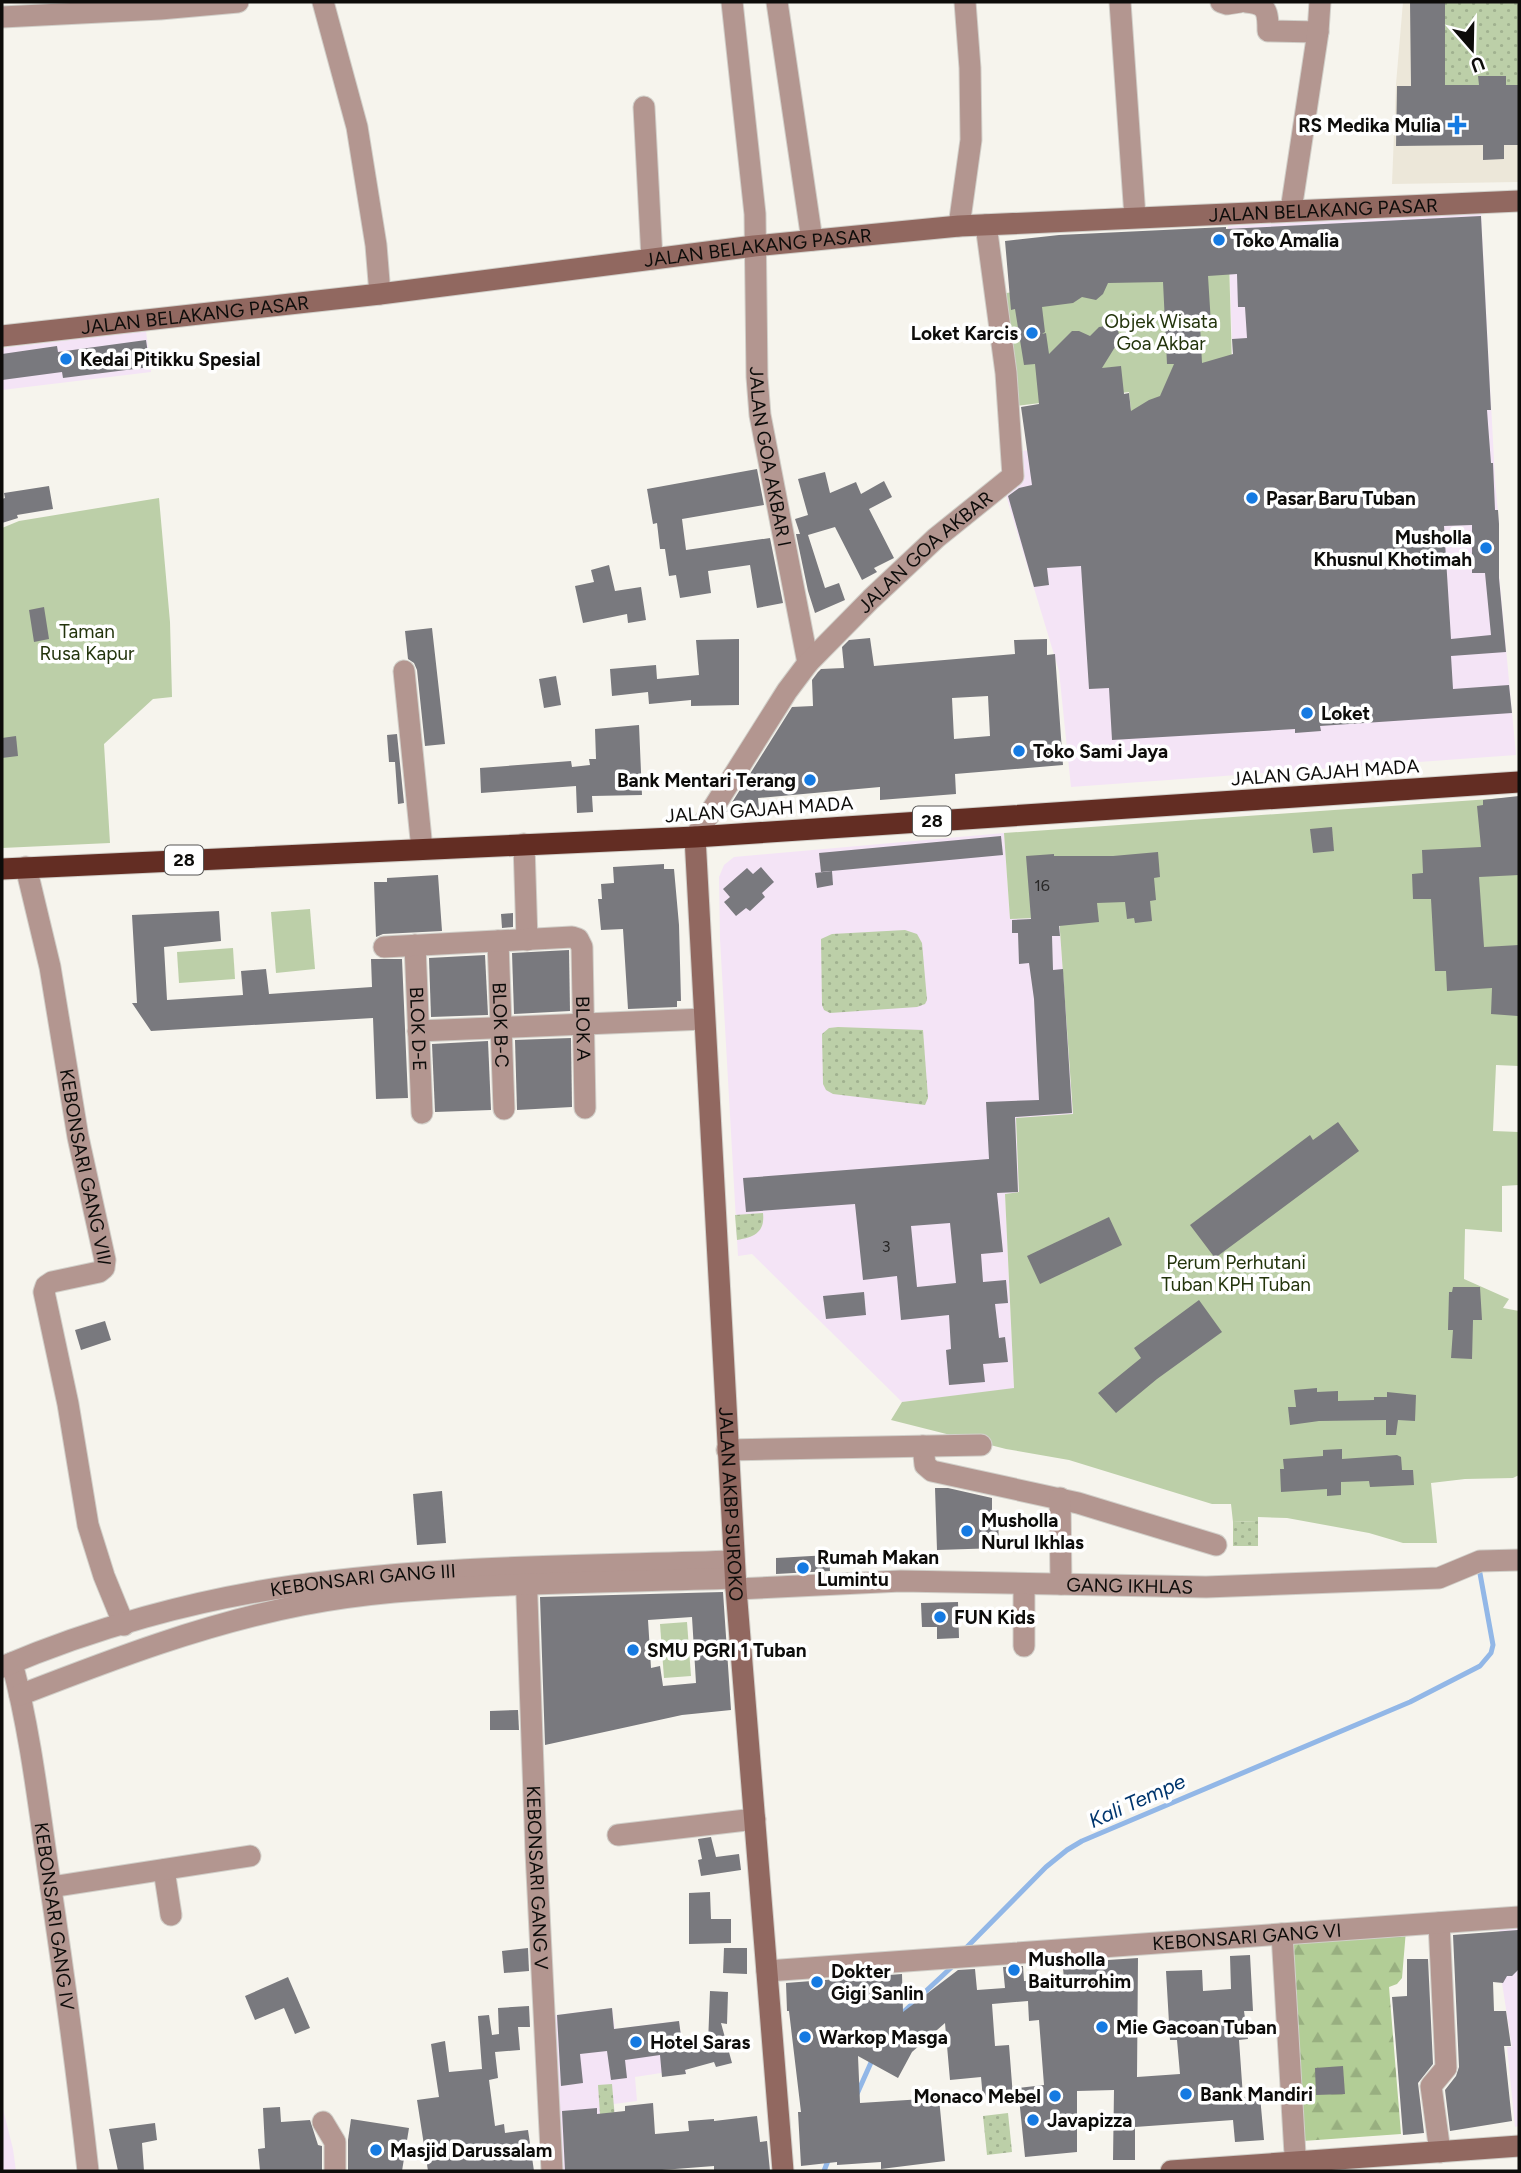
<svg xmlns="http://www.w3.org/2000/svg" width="1521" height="2173" font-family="Figtree,sans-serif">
<defs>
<pattern id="grass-dots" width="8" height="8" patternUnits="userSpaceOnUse" patternTransform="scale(1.75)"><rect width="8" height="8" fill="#bccfa8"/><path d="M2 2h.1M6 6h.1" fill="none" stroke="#a0b18f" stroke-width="1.8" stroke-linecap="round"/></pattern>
<pattern id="forest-firs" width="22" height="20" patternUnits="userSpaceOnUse" patternTransform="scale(1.75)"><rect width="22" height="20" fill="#b2cd96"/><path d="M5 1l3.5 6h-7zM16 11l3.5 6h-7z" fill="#98af80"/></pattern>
</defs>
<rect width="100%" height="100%" fill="#f6f4ed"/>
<g fill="#f4e4f6">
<path d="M1481 211 1495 480 1499 524V574L1516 755 1071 787 1059 671 1005 492 1021 451 1075 445 1233 369 1228 226Z"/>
<path d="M146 331 151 372 2 390V348Z"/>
<path d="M1004 833 1010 919 1059 917 1073 1114 1016 1118 1019 1193 1005 1194 1014 1389 902 1402 752 1254 738 1256 720 939 719 877 724 865 734 857Z"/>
<path d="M1519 1920V2126L1515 2127 1507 2047H1512L1502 1983 1499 1921Z"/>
<path d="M612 2008 615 2029 679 2021 686 2074 661 2073 635 2077 637 2101 614 2104 620 2171H561L549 2016Z"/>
<path d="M2 2105 13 2149 16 2171H2Z"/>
</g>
<path fill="#ece7d9" d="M1403 2H1519V182L1392 184 1396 84Z"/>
<g fill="url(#grass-dots)">
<path d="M1445 2H1519V85H1506V76H1479V85H1445Z"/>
<path d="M905 930 917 934 922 943 927 1000 925 1004 917 1007 830 1013 824 1010 822 1005 821 939 832 934Z"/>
<path d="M838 1027 923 1030 928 1098 925 1105 833 1094 826 1090 823 1084 822 1034 829 1028Z"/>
<path d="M763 1213C765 1232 755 1237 737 1240L735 1215Z"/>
<path d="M1258 1521V1546H1233V1522Z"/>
<path d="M612 2084 617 2143 601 2129 598 2085Z"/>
<path d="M1008 2113 1012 2152 987 2155 983 2116Z"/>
</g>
<path fill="url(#forest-firs)" d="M1406 1930 1402 1978 1397 1984 1389 1987 1401 2134 1303 2141 1292 1942Z"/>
<g fill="#bccfa8">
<path d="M1229 260 1232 366 1134 438 1129 392 1015 406 1000 294Z"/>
<path d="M159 498 170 622 172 697 153 699 104 744 110 843 2 848V528L19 521Z"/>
<path d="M1519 797V1066L1496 1065 1493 1131 1519 1132V1185L1502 1186V1232L1465 1229 1464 1279 1509 1299 1503 1308 1519 1311V1475L1513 1478 1465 1479 1431 1483 1437 1543H1403L1369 1533 1287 1518 1258 1517V1521L1233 1522 1231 1504H1212L1069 1460 1006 1449 891 1420 902 1402 1014 1388 1005 1194 1019 1192 1016 1118 1073 1114 1059 917 1010 919 1004 833Z"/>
<path d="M310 909 315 969 276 973 271 912Z"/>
<path d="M233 948 235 979 179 983 177 952Z"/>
<path d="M687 1622 691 1676 664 1678 660 1624Z"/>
</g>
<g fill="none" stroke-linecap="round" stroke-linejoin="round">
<g stroke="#92b7e7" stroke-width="5">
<path d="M964 1950 1046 1867 1067 1850 1082 1841 1410 1702 1480 1666 1491 1653 1493 1645 1479 1568"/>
<path d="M898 2017 955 1964"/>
<path d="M857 2094 873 2058"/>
<path d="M824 2171 829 2158"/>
</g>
</g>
<g fill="#79797e" fill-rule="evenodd">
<path d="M1410 2H1445V85H1479L1478 76H1506V85H1519V145H1504V159L1483 160V145L1396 146 1397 86H1411Z"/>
<path d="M1481 216 1491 410H1487L1488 424 1491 463H1493L1495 510H1498L1499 524V578L1506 652 1451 656 1453 689 1509 685 1512 713 1320 726 1321 731 1295 733V729L1112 740 1109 688 1089 689 1081 566 1047 568 1049 585 1034 587 1008 496 1019 488 1032 485 1021 407 1039 404 1035 364 1024 365 1015 309 1011 310 1005 241 1059 235 1226 227V229ZM1237 274 1238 307H1245L1247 338 1232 339 1233 354 1202 363 1200 324H1211L1208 276ZM1163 282 1167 364H1174L1160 396 1149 400 1131 411 1129 393 1124 394 1121 366 1102 368 1120 339 1118 330 1111 325 1099 327 1090 336 1079 331H1072L1049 354 1046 333 1042 334 1045 332 1042 307 1073 303 1082 297 1096 300 1103 294 1108 283ZM1472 525V573H1485L1491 635 1451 639 1444 526Z"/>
<path d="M146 340 150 367 63 378 62 372 2 380V354L57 346 58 352Z"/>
<path d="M757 469 764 505 682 519 686 550 770 538 783 603 757 608 750 565 708 571 711 593 680 598 676 575 669 576 665 549H660L657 523 653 524 647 489Z"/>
<path d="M825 472 830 493 856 482 861 494 884 481 892 497 869 509 894 558 874 568 877 572 862 580 835 527 808 535 825 588 839 583 845 600 815 613 808 591 796 534H800L795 519 808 515 798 479Z"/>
<path d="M49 486 53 509 17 515 18 518 2 523V499L5 498 4 493Z"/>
<path d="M609 565 615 591 641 587 646 620 628 623 627 614 583 623 575 586 594 582 591 570Z"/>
<path d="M44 607 49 639 34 642 29 610Z"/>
<path d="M432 628 445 744 425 746 417 670 414 663 408 659 405 631Z"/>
<path d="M870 638 874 666 1015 654 1014 640 1047 639V655L1055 654 1063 765 955 774 956 794 880 800V787L758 798 759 810 726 812 792 707 813 706 812 680 818 672 821 669 844 668 842 647 849 640ZM988 696 990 736 954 739 952 698Z"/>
<path d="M739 639V705L691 706V700L649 704 648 692 612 696 610 669 656 665 657 679 699 675 696 640Z"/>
<path d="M556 676 561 705 544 708 539 679Z"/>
<path d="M639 725 642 795 592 796 593 812 577 813 576 786 481 793 480 768 571 761 572 767 590 765 589 759H596L595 729Z"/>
<path d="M397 734 404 803 398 804 395 762H389L387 735Z"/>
<path d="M16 736 18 756 2 758V738Z"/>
<path d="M1519 796V875L1479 877 1484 947 1519 945 1518 1016 1491 1014 1492 988 1447 991 1446 971H1435L1431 899H1413L1412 874 1423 873 1422 850 1481 847 1477 806 1483 805V800Z"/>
<path d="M1332 827 1334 851 1313 853 1310 829Z"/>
<path d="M1001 836 1003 855 821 872 819 853Z"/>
<path d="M1158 852 1160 877 1154 878 1156 900 1150 901 1152 921 1135 923 1134 918 1127 919 1125 902 1097 903 1099 922 1059 926 1060 936H1052L1053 970 1063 969 1072 1113 1015 1117 1018 1192 997 1193 1003 1252 981 1254 983 1282 1006 1280 1008 1303 995 1304 999 1338 1005 1337 1008 1362 983 1364 985 1382 949 1385 946 1350 951 1349 949 1315 901 1320 897 1276 863 1280 855 1204 746 1212 743 1178 989 1159 986 1102 1039 1100 1034 999 1029 963 1019 964 1018 933H1012V920L1031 919 1026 856 1054 854V856H1113ZM950 1223 956 1283 917 1287 911 1226Z"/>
<path d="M664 864V869H674L679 925 681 1001H677V1007L628 1009 623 929 601 930 598 899H602L601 884 614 883 613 867Z"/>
<path d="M761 867 774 882 762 893 765 897 750 911 746 908 736 916 724 902 730 897 723 889 747 868 753 874Z"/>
<path d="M832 871 833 885 817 888 815 873Z"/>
<path d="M438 875 442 931 383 934 376 937 374 882H387V878Z"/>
<path d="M219 911 221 941 164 947 167 1000 243 995 241 971 266 969 269 994 372 987 371 959H402L408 1098 376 1099 373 1018 151 1031 132 1003H137L132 915Z"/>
<path d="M513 913V927L502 928 501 914Z"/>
<path d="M569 950 570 1011 514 1014 512 953Z"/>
<path d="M485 955 488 1015 431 1017 429 958Z"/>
<path d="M571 1038 572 1107 517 1110 515 1040Z"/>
<path d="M488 1041 491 1110 435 1112 432 1044Z"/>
<path d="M1338 1122 1359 1151 1215 1258 1190 1225 1310 1135 1313 1140Z"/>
<path d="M1109 1217 1122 1245 1040 1284 1027 1256Z"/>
<path d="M1453 1287H1480L1482 1320H1473L1472 1359 1451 1358 1453 1330H1448L1449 1292H1452Z"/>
<path d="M864 1292 866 1315 826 1319 823 1296Z"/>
<path d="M1199 1300 1222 1332 1157 1379 1116 1413 1098 1393 1141 1358 1134 1348Z"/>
<path d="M105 1321 111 1340 81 1350 75 1330Z"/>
<path d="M1317 1388V1392L1338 1391V1401L1374 1400V1397H1387V1392L1416 1395 1415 1421 1398 1420 1396 1435H1386V1420L1319 1421 1290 1425 1288 1407H1296L1294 1390Z"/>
<path d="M1342 1449V1459L1397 1455 1401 1457 1402 1470H1413L1414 1485 1370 1487 1369 1481 1341 1482V1495L1327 1496V1489L1281 1492 1280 1469H1284L1283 1459 1323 1456V1450Z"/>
<path d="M935 1488H948L992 1498V1514H998L999 1548 937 1550Z"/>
<path d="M442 1491 446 1543 417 1545 413 1494Z"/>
<path d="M829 1555 830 1571 776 1574V1558Z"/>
<path d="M723 1592 731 1710 682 1715 545 1745 540 1597ZM692 1617 696 1683 663 1686 660 1666 651 1668 648 1620Z"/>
<path d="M958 1602 959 1638 937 1639V1627H922L921 1603Z"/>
<path d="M518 1710 519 1730H490V1711Z"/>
<path d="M711 1837 716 1857 739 1854 741 1870 701 1876 698 1860 702 1859 698 1839Z"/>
<path d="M710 1892 711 1919H731V1943L689 1944V1893Z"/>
<path d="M1518 1930 1519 1969 1512 1976H1507L1503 1983 1493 1982 1494 2011H1506L1511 2046H1504L1512 2121 1450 2131 1445 2090 1456 2076 1459 2067 1453 1935Z"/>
<path d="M528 1948 529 1971 504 1973 502 1951Z"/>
<path d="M724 1948H747V1974L723 1973Z"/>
<path d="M1250 1955 1253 2011H1244L1248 2039 1239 2040 1243 2097 1260 2096 1264 2140 1235 2142 1233 2120 1135 2127V2160H1113L1114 2090 1077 2091V2152L1025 2157 1018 2088 1044 2085 1039 2020 1029 2021 1028 2001 992 2004 995 2046 1009 2045 1013 2097 983 2099 981 2077 950 2080 945 2023 912 2052 898 2078 858 2056 860 2103 939 2098 945 2161 881 2169V2162L837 2165V2162L801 2166 798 2112H801L789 2011H787L786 1983 902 1974 903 2012 958 1970 975 1969 977 1990 1005 1988 1003 1967 1023 1966 1024 1981 1064 1979 1063 1968 1093 1967V1961L1138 1958 1137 2077 1180 2074 1177 2040H1170L1166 1971 1202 1970 1203 1991 1231 1989 1230 1956Z"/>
<path d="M1407 1959H1428L1433 2064 1418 2083 1424 2133 1403 2135 1392 1997 1407 1996Z"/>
<path d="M288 1977 310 2028 295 2034 284 2008 255 2020 245 1996Z"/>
<path d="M710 1991 728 1992 727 2024 721 2023 732 2063 716 2067 714 2062 685 2070 686 2074 662 2077 660 2055 625 2060 627 2078 611 2080 607 2051 580 2054 583 2083 561 2086 557 2015 612 2008 614 2029 679 2021 683 2051 708 2044Z"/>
<path d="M529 2006 530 2027H518L520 2050 495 2052 498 2078 489 2080 495 2126 504 2124 505 2133 528 2130 534 2171H428L417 2100 439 2097 431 2044 445 2041 449 2072 482 2069 478 2016 489 2015 492 2035 499 2034 498 2008Z"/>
<path d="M1343 2066 1345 2094 1316 2095 1315 2068Z"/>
<path d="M653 2103 655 2134 689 2131 688 2121 714 2119V2121L757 2116 760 2142 767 2141 770 2171H714V2166L649 2171H565L562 2111 597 2108V2114L625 2111V2106Z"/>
<path d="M280 2107 281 2122 310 2120 318 2145 322 2146V2171H260L258 2149 265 2148 263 2108Z"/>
<path d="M351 2119 409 2128 402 2171H348V2140Z"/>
<path d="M155 2123 157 2140 142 2143 144 2171H118L109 2129Z"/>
</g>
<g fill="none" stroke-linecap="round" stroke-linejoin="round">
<defs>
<g id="street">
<path d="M323 2 357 127 376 245 380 294"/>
<path id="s1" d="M732 2 755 214 757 377 760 415 808 663"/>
<path d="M777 2 812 240"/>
<path d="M1120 2 1135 217"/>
<path d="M1221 2 1227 4 1240 2"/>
<path d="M1246 2C1267 4 1268 11 1268 31L1318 32"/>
<path d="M2 17 160 9 238 2"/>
<path d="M644 107 652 259"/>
<path d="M1291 210 1318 32 1320 2"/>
<path d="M959 226 971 140 970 68 965 2"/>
<path d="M404 671 422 849"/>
<path id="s2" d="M695 837 787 691 808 663 871 599 936 538 1013 476 1006 373 986 225"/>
<path d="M524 844 527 940"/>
<path id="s3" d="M26 867 50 967 78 1137 105 1260 104 1268 99 1272 52 1282 46 1286 44 1292 68 1404 88 1525 104 1576 124 1625"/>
<path id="s4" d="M498 941 504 1109"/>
<path id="s5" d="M415 945 422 1113"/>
<path id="s6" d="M384 947 572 937 578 939 582 947 585 1108"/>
<path d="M418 1031 704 1019"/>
<path d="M923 1446 925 1465 932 1471 1078 1503 1216 1545"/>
<path d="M727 1450 981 1445"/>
<path d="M1060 1498 1061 1584"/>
<path id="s7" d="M526 1570 536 1852 552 2171"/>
<path d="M1024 1584V1646"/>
<path id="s8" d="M736 1589 901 1581 1206 1587 1439 1578 1480 1561 1519 1560"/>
<path id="s9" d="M12 1663C30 1731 38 1800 48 1869 63 1969 77 2070 88 2171"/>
<path id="s10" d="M2 1667C93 1628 195 1600 293 1586 439 1565 587 1566 734 1561"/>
<path d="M20 1695C113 1659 204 1624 302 1605 363 1593 425 1589 486 1586 569 1582 652 1581 735 1578"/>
<path d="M618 1835 755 1819"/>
<path d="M164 1870 171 1915"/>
<path d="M51 1887 250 1856"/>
<path d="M1439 1923 1446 2068 1431 2086 1440 2152"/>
<path d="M1282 1934 1296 2171"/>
<path id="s11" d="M767 1971 1519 1917"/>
<path d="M323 2122 335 2142V2171"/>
</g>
<g id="secondary">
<path id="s12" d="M2 336 380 294 754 246 959 226 1519 201"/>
<path id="s13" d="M695 837 736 1589 783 2171"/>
<path d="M1171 2171 1519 2146"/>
</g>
<path id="highway" d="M2 869 695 837 1519 782"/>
</defs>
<use href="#street" stroke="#d1cfc9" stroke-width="23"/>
<use href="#secondary" stroke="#d1cfc9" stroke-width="23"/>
<use href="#highway" stroke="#d1cfc9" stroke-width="23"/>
<use href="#street" stroke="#b39690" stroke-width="21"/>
<use href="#secondary" stroke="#916860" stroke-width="21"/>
<use href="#highway" stroke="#632d23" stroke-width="21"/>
</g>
<g fill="#157ae2" stroke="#fff" stroke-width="2.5">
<path d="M1453.5 114.5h7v7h7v7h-7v7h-7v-7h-7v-7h7z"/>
<circle cx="1219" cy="240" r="7"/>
<circle cx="1032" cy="333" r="7"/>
<circle cx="66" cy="359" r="7"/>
<circle cx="1252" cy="498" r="7"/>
<circle cx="1486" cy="548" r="7"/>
<circle cx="1307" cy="713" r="7"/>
<circle cx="1019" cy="751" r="7"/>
<circle cx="810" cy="780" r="7"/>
<circle cx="967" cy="1531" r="7"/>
<circle cx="803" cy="1568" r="7"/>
<circle cx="940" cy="1617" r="7"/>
<circle cx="633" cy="1650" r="7"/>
<circle cx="1014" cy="1970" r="7"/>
<circle cx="817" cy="1982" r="7"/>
<circle cx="1102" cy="2027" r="7"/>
<circle cx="805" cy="2037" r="7"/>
<circle cx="636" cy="2042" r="7"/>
<circle cx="1186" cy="2094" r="7"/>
<circle cx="1055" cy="2096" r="7"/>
<circle cx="1033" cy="2120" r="7"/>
<circle cx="376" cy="2150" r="7"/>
</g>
<g text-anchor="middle" stroke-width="7" stroke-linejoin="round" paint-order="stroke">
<g font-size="16" fill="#282727">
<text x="1042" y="891">16</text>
<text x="886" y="1252">3</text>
</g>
<g fill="#fff" stroke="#565554" stroke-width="2">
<rect x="913" y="806.5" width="38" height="29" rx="5"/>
<rect x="165" y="845.5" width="38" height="29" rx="5"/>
</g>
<g font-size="18" font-weight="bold" fill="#0d0c0a">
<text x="932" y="827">28</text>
<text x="184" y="866">28</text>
</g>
<g font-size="19" font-weight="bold" fill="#0d0c0a" stroke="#fff" text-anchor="start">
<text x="1441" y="132" text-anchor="end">RS Medika Mulia</text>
<text x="1233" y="247">Toko Amalia</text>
<text x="1018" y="340" text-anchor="end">Loket Karcis</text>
<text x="80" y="366">Kedai Pitikku Spesial</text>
<text x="1266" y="505">Pasar Baru Tuban</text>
<text x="1472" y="544" text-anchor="end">Musholla<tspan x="1472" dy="22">Khusnul Khotimah</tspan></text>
<text x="1321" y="720">Loket</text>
<text x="1033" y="758">Toko Sami Jaya</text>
<text x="796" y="787" text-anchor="end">Bank Mentari Terang</text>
<text x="981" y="1527">Musholla<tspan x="981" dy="22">Nurul Ikhlas</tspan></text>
<text x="817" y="1564">Rumah Makan<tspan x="817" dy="22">Lumintu</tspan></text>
<text x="954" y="1624">FUN Kids</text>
<text x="647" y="1657">SMU PGRI 1 Tuban</text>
<text x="1028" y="1966">Musholla<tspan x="1028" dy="22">Baiturrohim</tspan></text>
<text x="831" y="1978">Dokter<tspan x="831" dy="22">Gigi Sanlin</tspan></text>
<text x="1116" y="2034">Mie Gacoan Tuban</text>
<text x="819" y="2044">Warkop Masga</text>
<text x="650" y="2049">Hotel Saras</text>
<text x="1200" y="2101">Bank Mandiri</text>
<text x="1041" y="2103" text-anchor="end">Monaco Mebel</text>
<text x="1047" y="2127">Javapizza</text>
<text x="390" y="2157">Masjid Darussalam</text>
</g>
<g font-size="19" fill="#0d0c0a" stroke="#fff">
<text dy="7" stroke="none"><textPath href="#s12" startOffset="1328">JALAN BELAKANG PASAR</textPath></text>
<text dy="7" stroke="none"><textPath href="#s12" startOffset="761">JALAN BELAKANG PASAR</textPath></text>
<text dy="7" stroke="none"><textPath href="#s12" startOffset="194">JALAN BELAKANG PASAR</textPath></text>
<text dy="7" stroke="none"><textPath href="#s1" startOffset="457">JALAN GOA AKBAR I</textPath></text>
<text dy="7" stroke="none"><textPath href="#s2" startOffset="369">JALAN GOA AKBAR</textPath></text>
<text transform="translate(1325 772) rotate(-4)" y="7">JALAN GAJAH MADA</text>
<text transform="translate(759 809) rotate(-4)" y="7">JALAN GAJAH MADA</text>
<text dy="7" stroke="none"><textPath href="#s4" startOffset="84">BLOK B-C</textPath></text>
<text dy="7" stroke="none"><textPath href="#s5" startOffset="84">BLOK D-E</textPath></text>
<text dy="7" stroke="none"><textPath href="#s6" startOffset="285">BLOK A</textPath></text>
<text dy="7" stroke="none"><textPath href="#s3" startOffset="306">KEBONSARI GANG VIII</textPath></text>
<text dy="7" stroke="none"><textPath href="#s13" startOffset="668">JALAN AKBP SUROKO</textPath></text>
<text dy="7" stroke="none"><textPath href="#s10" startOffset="373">KEBONSARI GANG III</textPath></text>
<text dy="7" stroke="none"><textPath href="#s8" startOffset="394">GANG IKHLAS</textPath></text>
<text dy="7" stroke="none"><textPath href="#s7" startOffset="308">KEBONSARI GANG V</textPath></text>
<text dy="7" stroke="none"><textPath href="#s9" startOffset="257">KEBONSARI GANG IV</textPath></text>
<text dy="7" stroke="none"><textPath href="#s11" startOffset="481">KEBONSARI GANG VI</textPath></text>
</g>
<g font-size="19" fill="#23340c" stroke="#fff">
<text x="1161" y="328">Objek Wisata<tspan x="1161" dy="22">Goa Akbar</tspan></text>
<text x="87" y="638">Taman<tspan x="87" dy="22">Rusa Kapur</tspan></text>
<text x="1236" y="1269">Perum Perhutani<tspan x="1236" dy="22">Tuban KPH Tuban</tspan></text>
</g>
<g font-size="21" font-style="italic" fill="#00366e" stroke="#fff">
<text transform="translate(1137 1801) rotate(-24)" y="7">Kali Tempe</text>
</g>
</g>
<rect width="1521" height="2173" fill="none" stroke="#0d0c0a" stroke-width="7"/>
<g transform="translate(1472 49) rotate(160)" stroke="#ffffff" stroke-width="5" paint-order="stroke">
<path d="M0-5L12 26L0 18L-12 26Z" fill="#0d0c0a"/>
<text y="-10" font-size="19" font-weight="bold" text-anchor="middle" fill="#0d0c0a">U</text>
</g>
</svg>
